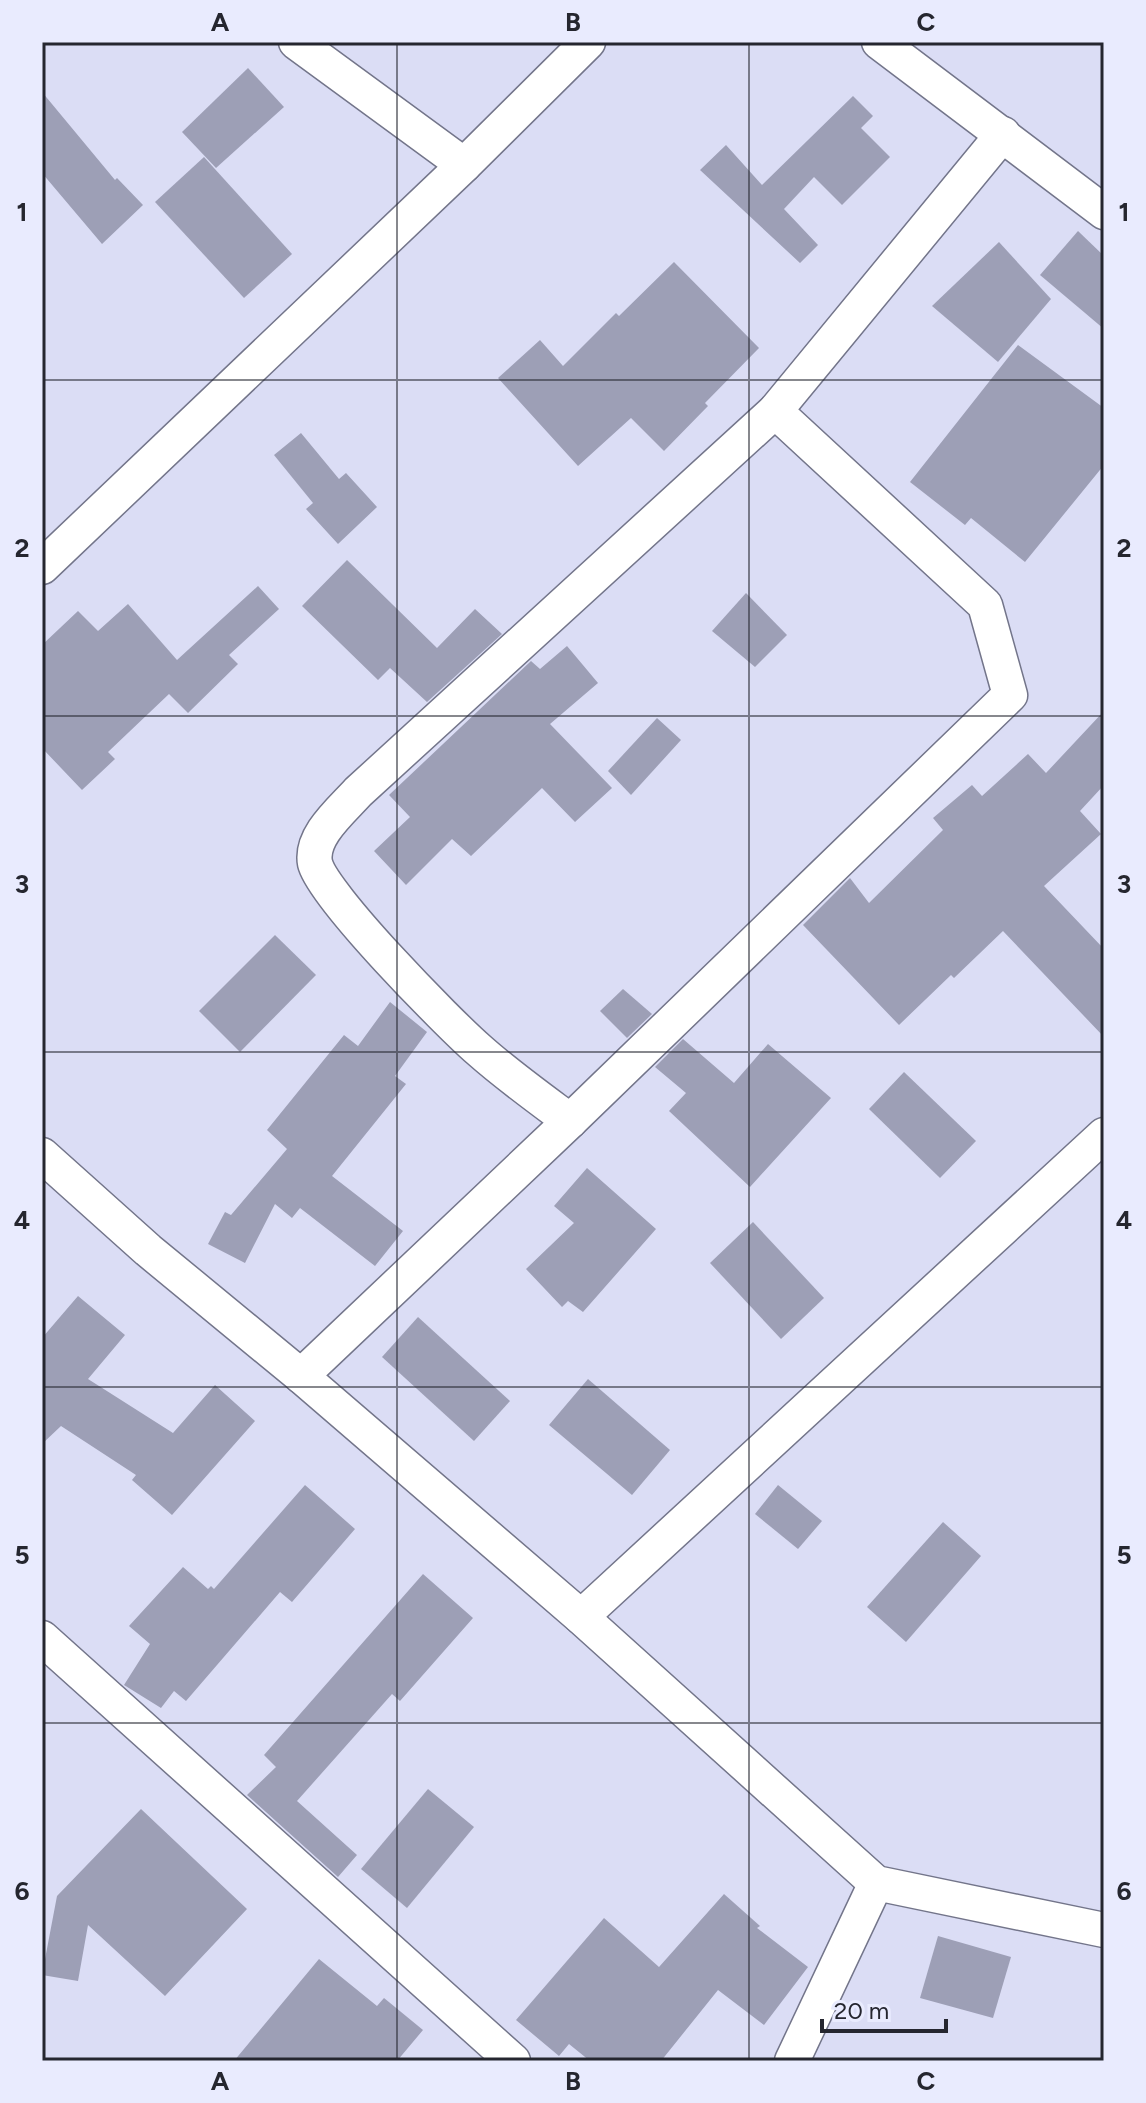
<svg xmlns="http://www.w3.org/2000/svg" width="1146" height="2103" font-family="Figtree,sans-serif">
<rect width="100%" height="100%" fill="#dbddf5"/>
<g fill="#9d9fb6">
<path d="M248 68 284 107 216 168 182 132Z"/>
<path d="M42 92 115 180 117 178 143 205 102 244 42 173Z"/>
<path d="M853 96 873 116 861 128 890 157 842 205 814 177 784 209 818 245 800 263 700 170 726 145 762 185Z"/>
<path d="M204 157 292 254 244 298 155 202Z"/>
<path d="M1078 231 1104 256V329L1040 275Z"/>
<path d="M999 242 1051 299 998 362 932 306Z"/>
<path d="M674 262 759 348 705 403 708 406 664 451 631 418 578 466 498 378 540 340 563 366 616 313 619 316Z"/>
<path d="M1018 345 1104 408V465L1025 562 971 518 965 525 910 482Z"/>
<path d="M301 433 339 479 346 473 377 507 338 544 306 509 313 503 274 455Z"/>
<path d="M347 560 437 648 475 609 502 634 427 702 390 668 378 680 302 606Z"/>
<path d="M258 586 279 609 229 655 238 664 188 713 169 694 108 752 115 759 82 790 42 748V645L78 611 98 631 128 604 177 660Z"/>
<path d="M746 593 787 635 755 667 712 631Z"/>
<path d="M567 646 598 683 550 724 612 788 575 822 542 788 471 856 452 839 406 885 374 851 410 817 389 795 531 661 540 669Z"/>
<path d="M1104 711V785L1080 811 1101 834 1044 886 1104 949V1037L1003 931 954 978 951 975 899 1025 803 925 850 878 869 903 943 830 933 818 972 785 982 796 1028 754 1046 773Z"/>
<path d="M657 718 681 740 631 795 608 771Z"/>
<path d="M275 935 316 975 240 1052 199 1011Z"/>
<path d="M623 989 652 1014 627 1038 600 1011Z"/>
<path d="M390 1002 427 1032 395 1076 406 1084 332 1176 403 1231 375 1266 300 1208 292 1218 275 1204 245 1263 208 1244 225 1212 231 1215 287 1149 267 1130 344 1035 358 1046Z"/>
<path d="M683 1039 734 1083 768 1044 831 1098 750 1187 669 1111 686 1093 655 1067Z"/>
<path d="M904 1072 976 1141 940 1178 869 1109Z"/>
<path d="M587 1168 656 1229 583 1312 568 1301 562 1307 526 1269 574 1223 554 1206Z"/>
<path d="M753 1222 824 1298 781 1339 710 1263Z"/>
<path d="M78 1296 125 1335 88 1379 173 1433 215 1385 255 1421 172 1515 132 1480 136 1475 61 1426 42 1444V1338Z"/>
<path d="M418 1317 510 1401 474 1441 382 1357Z"/>
<path d="M588 1379 670 1450 632 1495 549 1425Z"/>
<path d="M305 1485 355 1529 292 1602 280 1592 186 1701 174 1691 161 1708 124 1685 150 1644 129 1626 183 1567 208 1589 211 1586 214 1589Z"/>
<path d="M778 1485 822 1521 798 1549 755 1514Z"/>
<path d="M943 1522 981 1556 906 1642 867 1607Z"/>
<path d="M423 1574 473 1618 400 1701 392 1694 297 1801 357 1855 338 1877 247 1795 276 1767 264 1755Z"/>
<path d="M428 1789 474 1827 407 1908 361 1869Z"/>
<path d="M141 1809 247 1909 165 1996 88 1925 78 1981 42 1975 57 1896Z"/>
<path d="M724 1894 760 1926 757 1928 808 1967 764 2025 718 1990 661 2061H590L569 2044 559 2056 516 2020 604 1918 659 1967Z"/>
<path d="M938 1936 1011 1957 993 2018 920 1998Z"/>
<path d="M319 1959 377 2006 384 1998 423 2030 397 2061H234Z"/>
</g>
<g fill="none" stroke-linecap="round" stroke-linejoin="round">
<defs>
<g id="street">
<path d="M296 42 464 165"/>
<path d="M879 42 1104 212"/>
<path d="M42 567 464 165 588 42"/>
<path d="M570 1121C539 1098 507 1075 479 1050 448 1023 322 895 315 863 310 836 342 810 358 792L775 411 1003 134"/>
<path d="M42 1155 148 1250 301 1376 581 1617 876 1883 1104 1930"/>
<path d="M301 1376 570 1121 1010 695 985 605 775 411"/>
<path d="M581 1617 1104 1135"/>
<path d="M42 1638 513 2061"/>
<path d="M792 2061 876 1883"/>
</g>
</defs>
<use href="#street" stroke="#73758a" stroke-width="37"/>
<use href="#street" stroke="#fff" stroke-width="34"/>
</g>
<path fill="none" stroke="#25262f" stroke-width="2" stroke-opacity="0.55" d="M397 42V2061M749 42V2061M42 380H1104M42 716H1104M42 1052H1104M42 1387H1104M42 1723H1104"/>
<rect width="1146" height="2103" fill="none" stroke="#e9ebfe" stroke-width="88"/>
<path d="M822 2019v12h124v-12" fill="none" stroke="#25262f" stroke-width="4"/>
<text x="834" y="2019" font-size="24" fill="#25262f" stroke="#e9ebfe" stroke-width="6" paint-order="stroke">20 m</text>
<rect x="44" y="44" width="1058" height="2015" fill="none" stroke="#25262f" stroke-width="3"/>
<g font-size="26" text-anchor="middle" font-weight="bold" fill="#25262f">
<text x="220" y="31">A</text>
<text x="573" y="31">B</text>
<text x="926" y="31">C</text>
<text x="22" y="221">1</text>
<text x="1124" y="221">1</text>
<text x="22" y="557">2</text>
<text x="1124" y="557">2</text>
<text x="22" y="893">3</text>
<text x="1124" y="893">3</text>
<text x="22" y="1229">4</text>
<text x="1124" y="1229">4</text>
<text x="22" y="1564">5</text>
<text x="1124" y="1564">5</text>
<text x="22" y="1900">6</text>
<text x="1124" y="1900">6</text>
<text x="220" y="2090">A</text>
<text x="573" y="2090">B</text>
<text x="926" y="2090">C</text>
</g>
</svg>
